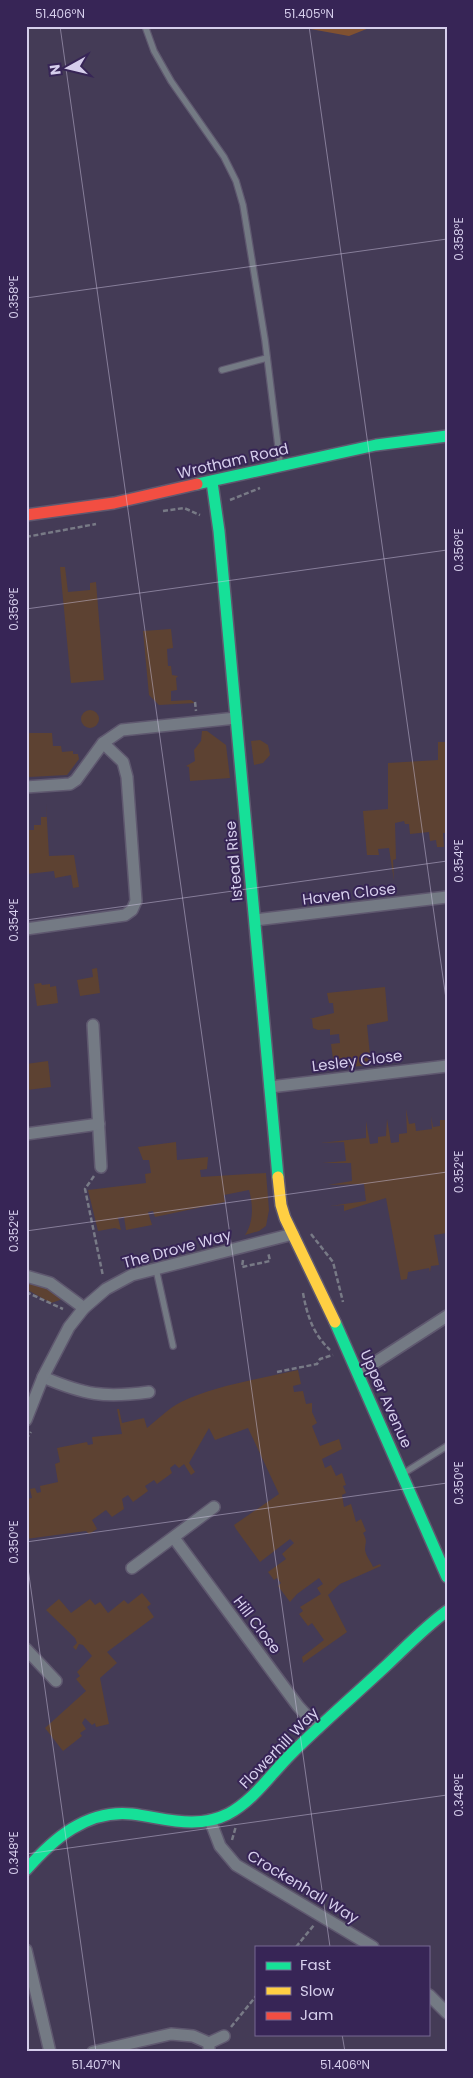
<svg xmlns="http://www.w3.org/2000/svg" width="473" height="2078" font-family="Poppins,sans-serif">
<rect width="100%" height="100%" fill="#443b56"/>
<g fill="#5d4232">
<path d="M60 567H65L68 592 90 590V583L96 582 104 680 71 683Z"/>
<path d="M171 629 173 648 167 649 168 666H171L172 675 178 676 176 678 177 690 171 691V701L191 700 195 703 159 705 149 695 143 631Z"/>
<path d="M26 702 28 733H52L53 746H61L62 752 73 751V754H78L79 759 67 775 29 777 28 746 26 745Z"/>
<circle cx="90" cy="719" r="9"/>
<path d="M202 731H207L226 745 230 778 190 781 189 767 186 766 195 761 194 750 201 741Z"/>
<path d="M260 740 268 745 270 755 263 763 254 765 251 741Z"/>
<path d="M438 742H447V833H443L444 847H437L436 840 430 841 429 832 410 834 409 824H405L404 821 395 823 396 859 393 860 394 881 389 848 378 849 379 855H367L363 811 388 809V763L438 760Z"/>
<path d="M46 804 49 856 74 855 79 887 73 888 71 875 55 878 54 871 27 874 26 877V825L28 830H34V825H41V817H47Z"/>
<path d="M97 968 100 993 80 996 77 980 93 977 92 969Z"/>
<path d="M41 983 42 985 50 984V987L56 986 58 1003 37 1006 34 984Z"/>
<path d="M385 987 388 1021 367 1025 371 1065 318 1070V1068L334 1066 331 1044 340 1043 339 1034 330 1035V1029L318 1030 313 1028 312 1019H309L334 1013 333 1003H329L327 993Z"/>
<path d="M48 1061 51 1087 27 1090 26 1064Z"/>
<path d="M406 1109 409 1124 415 1123 416 1131 432 1129 431 1116 433 1127 440 1126V1120H447V1233L434 1235 439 1265 431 1266 430 1272 429 1268 408 1272 407 1279 401 1280 386 1198 344 1211V1205L330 1206 366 1201 364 1184 328 1185 352 1181 351 1163H322L346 1161 344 1142 320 1143 366 1138V1121L370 1144 378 1143V1137L386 1136 387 1119 391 1143 399 1142V1134L407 1133Z"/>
<path d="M176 1142 177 1160 208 1157 207 1169 200 1170 201 1177 266 1173 269 1210 266 1226 259 1231 245 1235C254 1222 253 1204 249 1190L224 1195 225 1202 155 1217 153 1211 148 1212 152 1225 126 1230 124 1217 118 1218 121 1230 115 1228 98 1231 88 1190 146 1183 145 1174 151 1173 149 1160H143L138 1147Z"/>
<path d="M26 1281 49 1289 63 1299 51 1303 26 1289Z"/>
<path d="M298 1370 301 1384 293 1386 294 1392 303 1391 306 1404 312 1403V1412L317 1423 312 1426 320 1446 339 1439 342 1449 322 1459 325 1468 331 1465 336 1476 342 1473 346 1485 343 1486 346 1493 342 1495 344 1507 351 1504 356 1522 361 1519 366 1531 363 1533C368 1542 365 1542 365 1550 366 1556 371 1562 373 1567L380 1564 381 1566 340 1584 328 1595 347 1632 303 1663 302 1657 324 1640 312 1623 308 1626 299 1614 303 1611 300 1607 321 1594 317 1588 323 1584 319 1578 297 1594 290 1602 278 1586 281 1583 277 1578 274 1580 268 1572 286 1559 282 1554 294 1543 290 1539 260 1562 236 1529 234 1525 279 1494 248 1428 215 1440 209 1428 189 1463 195 1472 191 1475 184 1464 179 1468 175 1464 170 1468 172 1473 157 1484 154 1480 145 1486 148 1491 133 1502 128 1495 122 1499 124 1509 112 1517 106 1510 92 1520 97 1529 89 1534 86 1531 26 1539V1513H28L26 1499 32 1498 30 1489 35 1488 37 1493 41 1492 40 1486 58 1482 55 1464 60 1462 57 1448 87 1442 88 1445 93 1444 92 1437 122 1434 117 1409H119L122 1423 144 1418 147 1428C158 1419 169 1408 181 1402 217 1385 259 1379 298 1370Z"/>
<path d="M142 1593 151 1604 147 1607 154 1617 107 1652 117 1663 100 1678 109 1724 96 1727 95 1723 92 1725 85 1718 82 1723 86 1729 80 1733 82 1736 63 1751 45 1728 86 1691 76 1679 80 1676 77 1672 92 1656 83 1645 79 1644 76 1650 73 1647 77 1643 75 1638 46 1610 59 1599 71 1613 90 1599 95 1605 100 1602 108 1613 124 1600 128 1604Z"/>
</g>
<path fill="#805131" d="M294 26H374L349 36Z"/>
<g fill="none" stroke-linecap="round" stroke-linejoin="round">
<defs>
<g id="lane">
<path d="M145 26 154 51 171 81 224 157 236 181 243 205 265 340 280 462"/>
<path d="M222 370 267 358"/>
<path d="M156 1269 173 1346"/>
<path d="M404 1473 447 1446"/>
</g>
<g id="street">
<path d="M26 787 70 784 76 780 103 743 122 730 236 718"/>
<path d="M255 920 447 897"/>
<path d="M26 929 125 915 132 910 136 901 127 777 123 762 103 743"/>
<path d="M93 1025 101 1167"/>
<path d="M270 1087 447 1066"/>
<path d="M26 1134 99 1124"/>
<path d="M26 1276 50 1283 84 1308"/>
<path d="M359 1373 447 1316"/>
<path d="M43 1377C85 1395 104 1398 149 1392"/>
<path d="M26 1420 43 1377 69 1327 84 1308 106 1289 132 1275 293 1234"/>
<path d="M174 1538 298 1706 318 1728"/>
<path d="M132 1568 214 1507"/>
<path d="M26 1649 56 1681"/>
<path d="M210 1820 220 1846 236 1865 373 1947"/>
<path d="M26 1950 50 2052"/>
<path d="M429 1995 447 2013"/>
<path d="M93 2052 171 2034 193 2036 209 2043"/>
<path d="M209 2052V2043L224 2036"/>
</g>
<g id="fast">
<path d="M212 482 219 531 278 1177"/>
<path d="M197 484 376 445 447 436"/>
<path d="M335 1322 447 1577"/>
<path d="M26 1870C53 1839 87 1809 132 1814 165 1818 196 1830 228 1814 254 1800 270 1775 291 1754 322 1723 356 1694 388 1664 407 1646 425 1627 447 1611"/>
</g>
<path id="slow" d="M278 1177 281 1205 285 1218 335 1322"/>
<path id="jam" d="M26 515 114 503 197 484"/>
</defs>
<use href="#lane" stroke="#5f586f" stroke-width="8"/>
<use href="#street" stroke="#5f586f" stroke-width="14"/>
<use href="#fast" stroke="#5f586f" stroke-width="14"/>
<use href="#slow" stroke="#5f586f" stroke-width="14"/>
<use href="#jam" stroke="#5f586f" stroke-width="14"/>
<g stroke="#787a86" stroke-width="2.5" stroke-dasharray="5 2.5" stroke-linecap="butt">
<path d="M230 500 260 488"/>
<path d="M163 511 184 508 200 515"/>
<path d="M26 537 96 524"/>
<path d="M195 702 196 711"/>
<path d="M94 1176 85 1189 103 1276"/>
<path d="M311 1234 333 1262 343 1302"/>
<path d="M243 1260 242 1267 270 1261 268 1252"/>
<path d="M26 1292 63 1309"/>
<path d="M303 1293C307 1315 313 1334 330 1350"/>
<path d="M277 1372 317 1364 320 1359 333 1355"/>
<path d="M26 1439 31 1432"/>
<path d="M232 1840 236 1826"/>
<path d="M296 1947 314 1925"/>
<path d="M231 2027 257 1995"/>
</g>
<use href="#lane" stroke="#747a84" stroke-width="5.5"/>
<use href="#street" stroke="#747a84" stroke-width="11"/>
<use href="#fast" stroke="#16e098" stroke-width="11"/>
<use href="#slow" stroke="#ffcf43" stroke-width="11"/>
<use href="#jam" stroke="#f24e42" stroke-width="11"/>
</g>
<path fill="none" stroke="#d6ceec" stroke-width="1" stroke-opacity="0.45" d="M60 26 330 1947M309 26 447 1006M26 298 447 239M26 609 447 550M26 920 447 861M26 1231 447 1172M26 1542 447 1483M26 1554 96 2052M26 1854 447 1795M342 2034 345 2052"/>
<g text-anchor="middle" stroke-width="4" stroke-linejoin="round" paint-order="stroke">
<g font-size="15" fill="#d6ceec" stroke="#372556">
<text transform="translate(233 461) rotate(-13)" y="5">Wrotham Road</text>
<text transform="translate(234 861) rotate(-95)" y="5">Istead Rise</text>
<text transform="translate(349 894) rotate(-7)" y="5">Haven Close</text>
<text transform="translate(357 1061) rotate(-7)" y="5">Lesley Close</text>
<text transform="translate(177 1249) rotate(-15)" y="5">The Drove Way</text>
<text transform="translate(386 1399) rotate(66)" y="5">Upper Avenue</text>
<text transform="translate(257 1625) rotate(53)" y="5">Hill Close</text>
<text transform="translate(279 1748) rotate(-46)" y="5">Flowerhill Way</text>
<text transform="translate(303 1887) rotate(31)" y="5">Crockenhall Way</text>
</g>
</g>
<rect width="473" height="2078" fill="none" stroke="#372556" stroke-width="55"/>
<rect x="255" y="1946" width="175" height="90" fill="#372556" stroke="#776992"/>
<rect x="266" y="1962" width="25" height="8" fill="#16e098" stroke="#776992"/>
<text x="300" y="1970" font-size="15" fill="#d6ceec">Fast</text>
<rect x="266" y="1987" width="25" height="8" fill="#ffcf43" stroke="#776992"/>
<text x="300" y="1996" font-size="15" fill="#d6ceec">Slow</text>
<rect x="266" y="2012" width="25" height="8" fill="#f24e42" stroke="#776992"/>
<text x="300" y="2020" font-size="15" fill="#d6ceec">Jam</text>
<g transform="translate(68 68) rotate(262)" stroke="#372556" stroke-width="4" paint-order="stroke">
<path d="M0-4L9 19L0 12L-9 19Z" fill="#d6ceec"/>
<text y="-8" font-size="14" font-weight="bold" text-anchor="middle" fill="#d6ceec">N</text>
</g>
<rect x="28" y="28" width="418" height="2022" fill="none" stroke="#d6ceec" stroke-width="2"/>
<g font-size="12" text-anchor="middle" fill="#d6ceec">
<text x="60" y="18">51.406°N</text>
<text x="309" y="18">51.405°N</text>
<text transform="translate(459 239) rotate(-90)" y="4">0.358°E</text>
<text transform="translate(14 297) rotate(-90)" y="4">0.358°E</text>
<text transform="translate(459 550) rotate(-90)" y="4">0.356°E</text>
<text transform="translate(14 609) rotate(-90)" y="4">0.356°E</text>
<text transform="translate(459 861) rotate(-90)" y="4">0.354°E</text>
<text transform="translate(14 920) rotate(-90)" y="4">0.354°E</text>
<text transform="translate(459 1172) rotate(-90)" y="4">0.352°E</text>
<text transform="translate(14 1231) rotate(-90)" y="4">0.352°E</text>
<text transform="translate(459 1483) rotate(-90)" y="4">0.350°E</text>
<text transform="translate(14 1542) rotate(-90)" y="4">0.350°E</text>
<text transform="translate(459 1795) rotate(-90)" y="4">0.348°E</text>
<text transform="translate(14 1853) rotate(-90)" y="4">0.348°E</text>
<text x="96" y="2069">51.407°N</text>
<text x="345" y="2069">51.406°N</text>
</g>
</svg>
